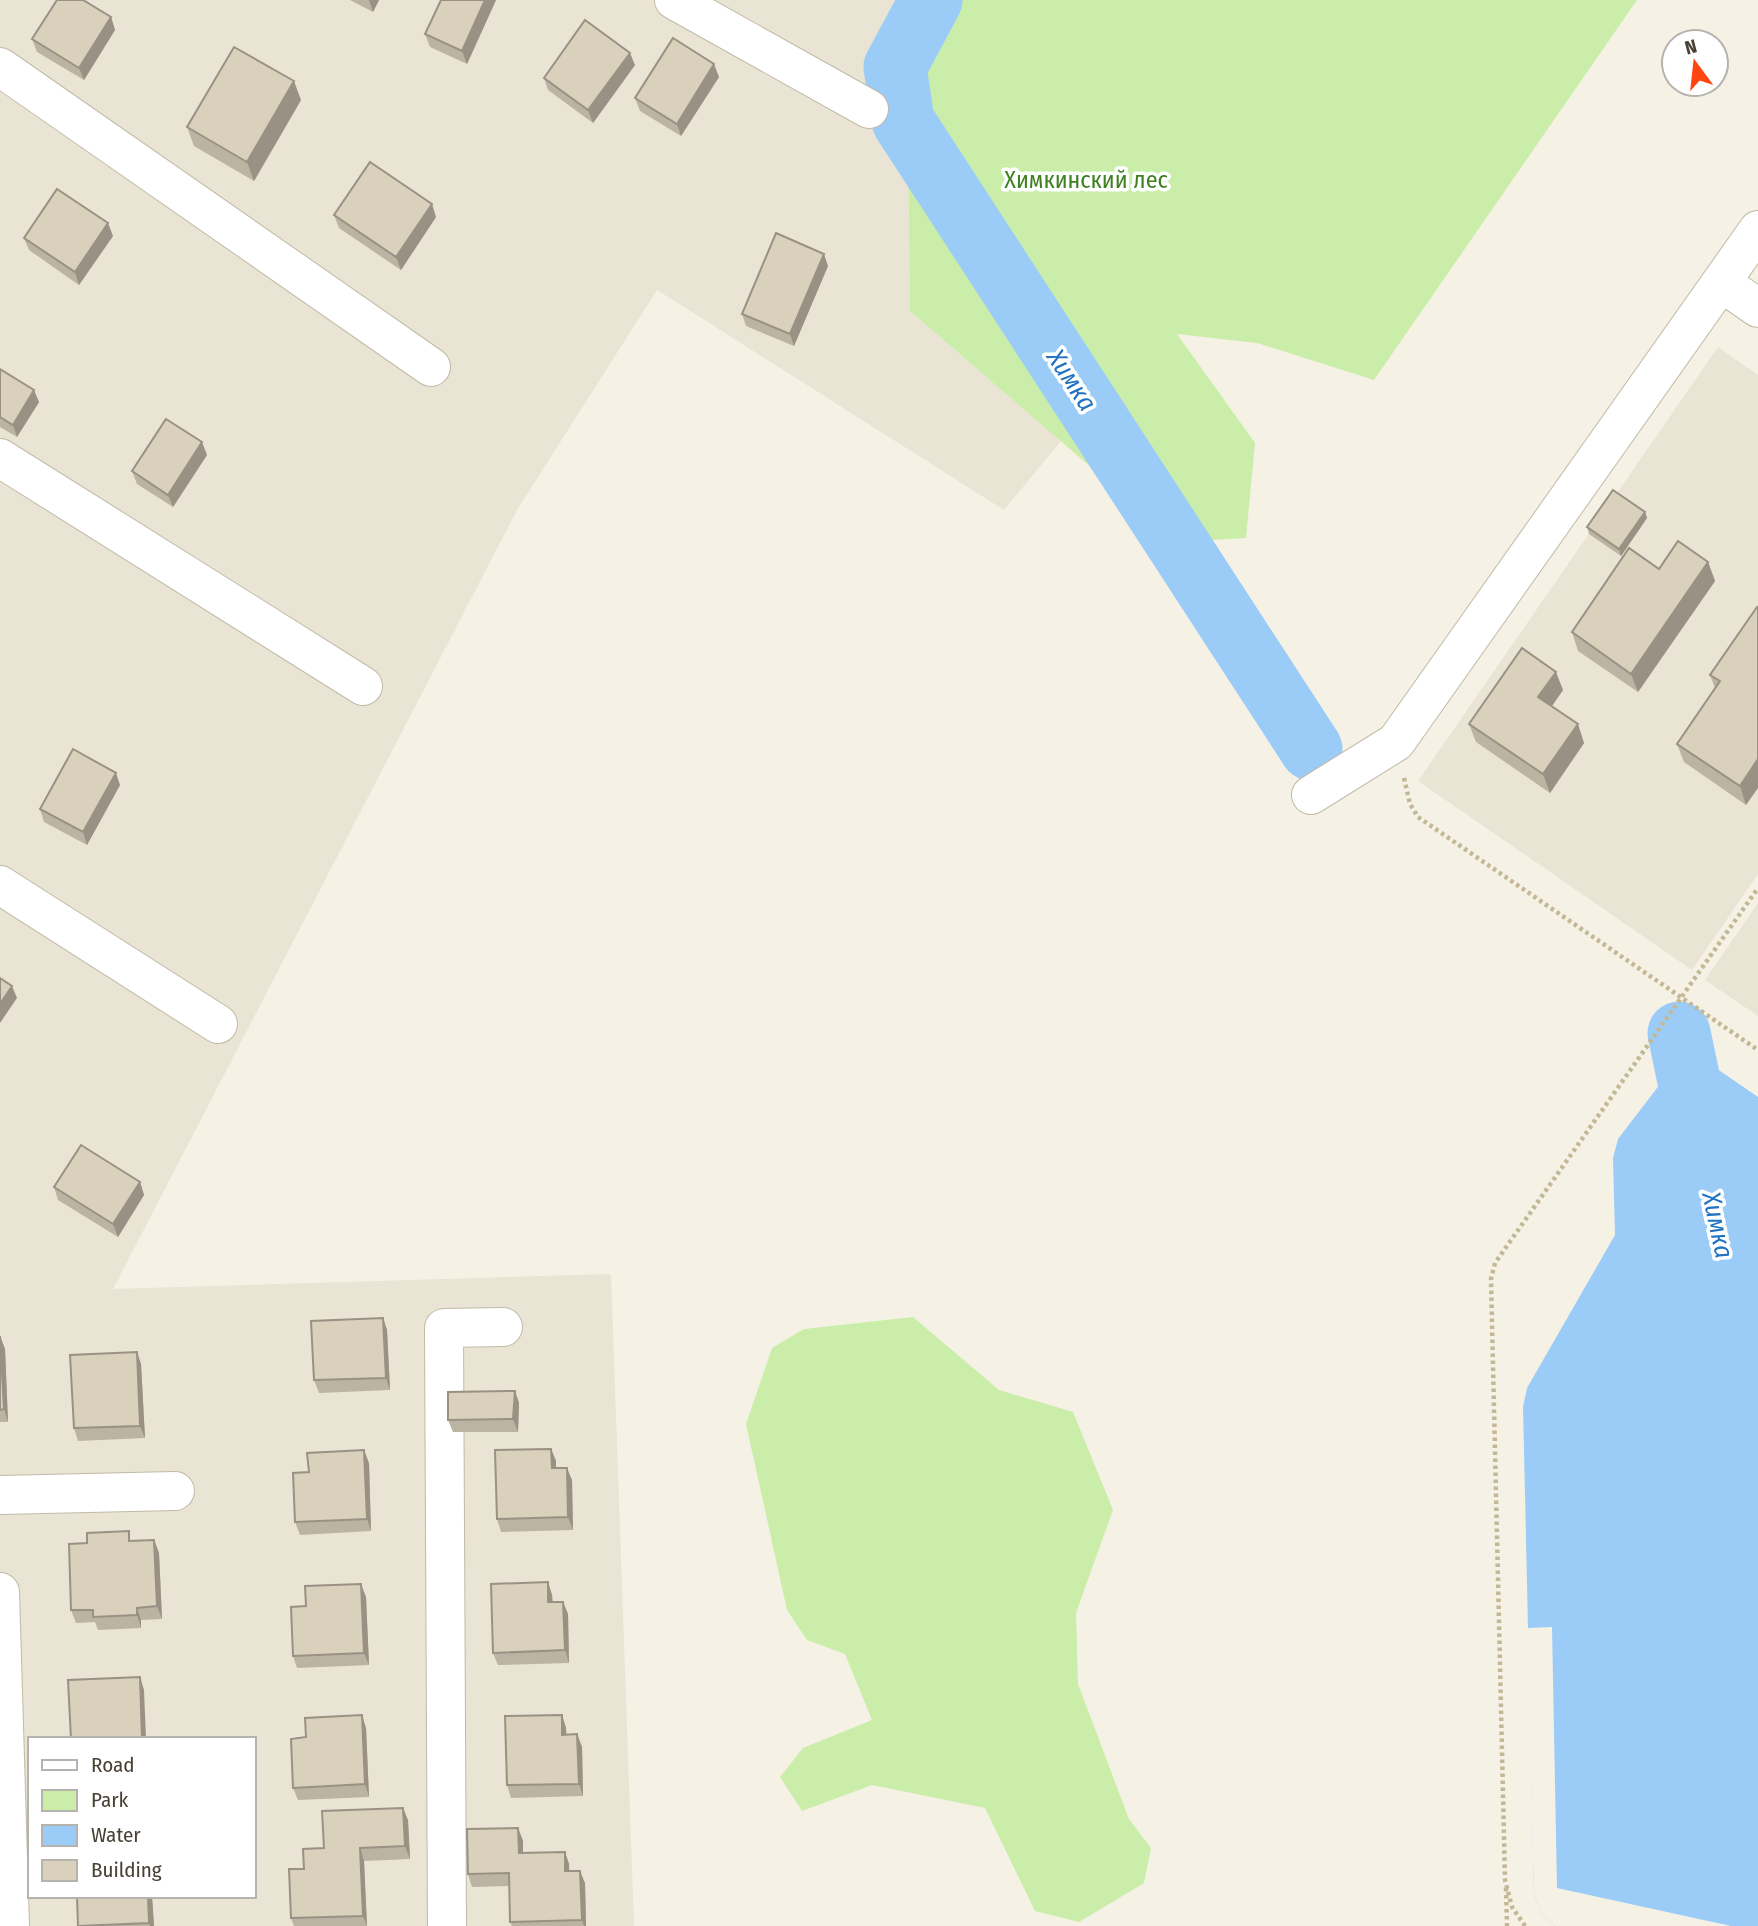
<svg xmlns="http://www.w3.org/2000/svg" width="1758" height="1926" font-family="'Fira Sans Condensed',sans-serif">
<rect width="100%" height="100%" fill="#f5f1e5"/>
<g fill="#e9e4d3" fill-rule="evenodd">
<path d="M0 0H906L910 311 1061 441 1004 510 657 290 517 510 113 1289 611 1274 634 1926H0ZM30 1739H254V1896H30Z"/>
<path d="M1718 347 1758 375V874L1692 970 1418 781Z"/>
<path d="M1758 903V1016L1705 980Z"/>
</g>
<g fill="#caeea9">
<path d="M906 0H1637L1374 380 1257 343 1177 334 1255 443 1246 538 1196 541 1114 487 910 311Z"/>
<path d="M913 1317 999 1390 1073 1412 1113 1510 1076 1613 1078 1684 1129 1819 1151 1848 1144 1883 1079 1922 1035 1911 985 1808 872 1785 802 1811 780 1777 803 1748 872 1720 845 1654 807 1640 787 1610 746 1424 772 1348 804 1329Z"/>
</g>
<path fill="#9bccf8" d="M1710 1064 1758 1097V1926H1555L1541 1913 1534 1894 1523 1407 1527 1388 1615 1235 1613 1158 1618 1139 1667 1075Z"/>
<path fill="#f5f1e5" d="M1552 1627 1557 1888 1731 1926H1555L1541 1913 1534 1894 1527 1628Z"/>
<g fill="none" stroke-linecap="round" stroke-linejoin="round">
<g stroke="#9bccf8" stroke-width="63">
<path d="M931 0 895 67 903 121 1311 749"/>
<path d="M1679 1033 1704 1153"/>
</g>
<defs>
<g id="minor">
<path d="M674 0 869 109"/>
<path d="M0 67 431 367"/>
<path d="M1722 283 1758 308"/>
<path d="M0 458 363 686"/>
<path d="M1311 795 1396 742 1758 230"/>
<path d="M0 885 218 1024"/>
<path d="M0 1495 175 1491"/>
<path d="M0 1592 10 1926"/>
<path d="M447 1926 444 1328 503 1327"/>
</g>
</defs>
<use href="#minor" stroke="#c1baa7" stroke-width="40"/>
<g stroke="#c4b796" stroke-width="4.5" stroke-dasharray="3.5 3.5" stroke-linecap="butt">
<path d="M1404 778 1410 804 1418 817 1758 1050"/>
<path d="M1506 1888 1507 1926"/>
<path d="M1525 1926 1512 1907 1505 1880 1491 1279 1495 1263 1758 888"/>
</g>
<use href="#minor" stroke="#fff" stroke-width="38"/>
</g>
<g fill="#bbb4a2">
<path d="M350 0H379L373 12Z"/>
<path d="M496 0 467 64 430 47 425 34Z"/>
<path d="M111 17 115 30 84 80 37 52 32 39Z"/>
<path d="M635 65 593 123 548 90 544 78Z"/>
<path d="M719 77 681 136 640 111 635 98Z"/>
<path d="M301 100 254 181 194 146 187 127Z"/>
<path d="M334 215 436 217 401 270 339 228Z"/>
<path d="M113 236 79 285 29 250 24 238Z"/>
<path d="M828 266 794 346 746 326 742 314Z"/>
<path d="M0 369 39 402 17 437 0 427Z"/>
<path d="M207 455 173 507 137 484 132 471Z"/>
<path d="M1645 512 1647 518 1621 556 1589 534 1587 527Z"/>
<path d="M1708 562 1715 581 1638 692 1578 651 1572 632 1659 569Z"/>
<path d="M1757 607 1746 805 1684 762 1677 744 1715 688 1710 675Z"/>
<path d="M1563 690 1552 706 1584 743 1550 793 1476 742 1469 724Z"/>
<path d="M120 785 87 845 44 822 40 809Z"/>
<path d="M140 1182 144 1195 118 1237 58 1200 54 1187Z"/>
<path d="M383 1318 387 1330 390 1390 319 1393 314 1380Z"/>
<path d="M0 1336 5 1349 8 1422H0Z"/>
<path d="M137 1352 141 1364 145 1438 78 1441 74 1428Z"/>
<path d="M515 1391 519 1403 518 1432H453L448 1420Z"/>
<path d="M551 1449 556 1461V1468L572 1480 573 1530 501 1532 497 1519Z"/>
<path d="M369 1463 371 1531 300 1535 295 1522Z"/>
<path d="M154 1540 159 1553 162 1619 141 1620V1628L98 1630 95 1622 76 1623 71 1610 133 1541Z"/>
<path d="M548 1582 552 1595 553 1602H563L568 1614 569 1663 498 1665 493 1653Z"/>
<path d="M366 1597 369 1665 297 1668 293 1656 306 1606Z"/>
<path d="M562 1715 566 1728V1734H577L582 1747 583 1796 511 1798 507 1785Z"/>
<path d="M366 1728 369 1797 298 1800 293 1788 306 1737Z"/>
<path d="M408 1820 410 1859 364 1861 367 1926H294L291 1918 304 1869 324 1848Z"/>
<path d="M518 1828 523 1841V1853L565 1852 569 1864V1871L585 1883 586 1926H512L510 1922 509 1886 472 1887 468 1874Z"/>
<path d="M152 1896 154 1926H78Z"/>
</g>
<g fill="#999284">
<path d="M369 0H379L373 12Z"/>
<path d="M485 0H496L467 64 462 51Z"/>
<path d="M111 17 115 30 84 80 79 68Z"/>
<path d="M630 53 635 65 593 123 588 110Z"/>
<path d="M714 64 719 77 681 136 677 124Z"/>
<path d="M294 81 301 100 254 181 247 162Z"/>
<path d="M432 204 436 217 401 270 396 257Z"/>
<path d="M108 223 113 236 79 285 75 272Z"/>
<path d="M824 254 828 266 794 346 790 334Z"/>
<path d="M34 390 39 402 17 437 13 425Z"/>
<path d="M202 442 207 455 173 507 168 495Z"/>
<path d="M1645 512 1647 518 1621 556 1619 549Z"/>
<path d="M1708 562 1715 581 1638 692 1631 674Z"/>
<path d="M1556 672 1563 690 1545 716 1538 697Z"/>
<path d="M1578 724 1584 743 1550 793 1543 774Z"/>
<path d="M1758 759V788L1746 805 1740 786Z"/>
<path d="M116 773 120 785 87 845 83 832Z"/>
<path d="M12 986 17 998 0 1023V1004Z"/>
<path d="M140 1182 144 1195 118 1237 113 1224Z"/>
<path d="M383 1318 387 1330 390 1390 386 1378Z"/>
<path d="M0 1336 5 1349 8 1422 4 1409Z"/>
<path d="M137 1352 141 1364 145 1438 140 1426Z"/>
<path d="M515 1391 519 1403 518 1432 513 1419Z"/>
<path d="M551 1449 556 1461V1481L552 1468Z"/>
<path d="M364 1450 369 1463 371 1531 367 1519Z"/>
<path d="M567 1468 572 1480 573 1530 568 1517Z"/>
<path d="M154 1540 159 1553 162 1619 157 1606Z"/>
<path d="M548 1582 552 1595 553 1615 548 1602Z"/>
<path d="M361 1584 366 1597 369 1665 364 1653Z"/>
<path d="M563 1602 568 1614 569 1663 565 1650Z"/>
<path d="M137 1608 141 1620V1628L137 1615Z"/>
<path d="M140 1677 144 1690 146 1739H142Z"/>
<path d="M362 1715 366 1728 369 1797 365 1784Z"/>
<path d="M562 1715 566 1728 567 1747 562 1735Z"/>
<path d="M577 1734 582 1747 583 1796 579 1784Z"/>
<path d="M403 1808 408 1820 410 1859 405 1846Z"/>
<path d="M518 1828 523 1841V1866L519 1853Z"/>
<path d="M360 1848 364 1861 367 1926 363 1916Z"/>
<path d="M565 1852 569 1864 570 1884 565 1871Z"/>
<path d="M580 1871 585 1883 586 1926H584L582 1920Z"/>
<path d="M148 1896H152L154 1926H150L149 1923Z"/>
</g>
<g fill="#dad1bc" stroke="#999284" stroke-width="2">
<path d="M57 0H83L111 17 79 68 32 39Z"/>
<path d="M441 0H485L462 51 425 34Z"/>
<path d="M585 20 630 53 588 110 544 78Z"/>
<path d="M673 38 714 64 677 124 635 98Z"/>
<path d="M234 47 294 81 247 162 187 127Z"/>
<path d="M370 162 432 204 396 257 334 215Z"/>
<path d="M57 189 108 223 75 272 24 238Z"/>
<path d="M776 233 824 254 790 334 742 314Z"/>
<path d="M0 369 34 390 13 425 0 417Z"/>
<path d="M166 419 202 442 168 495 132 471Z"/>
<path d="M1613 490 1645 512 1619 549 1587 527Z"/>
<path d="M1678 541 1708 562 1631 674 1572 632 1629 548 1659 569Z"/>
<path d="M1757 607 1758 608V759L1740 786 1677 744 1720 681 1710 675Z"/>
<path d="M1522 648 1556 672 1538 697 1578 724 1543 774 1469 724Z"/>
<path d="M73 749 116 773 83 832 40 809Z"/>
<path d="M0 978 12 986 0 1004Z"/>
<path d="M81 1145 140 1182 113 1224 54 1187Z"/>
<path d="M383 1318 386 1378 314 1380 311 1321Z"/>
<path d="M0 1336 4 1409 0 1410Z"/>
<path d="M137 1352 140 1426 74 1428 70 1355Z"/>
<path d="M515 1391 513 1419 448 1420V1392Z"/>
<path d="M551 1449 552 1468H567L568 1517 497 1519 495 1450Z"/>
<path d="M364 1450 367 1519 295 1522 293 1473 309 1472 307 1453Z"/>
<path d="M129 1531V1541L154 1540 157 1606 137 1608V1615L93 1617V1610H71L69 1544 87 1543V1533Z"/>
<path d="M548 1582V1602H563L565 1650 493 1653 491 1584Z"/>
<path d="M361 1584 364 1653 293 1656 291 1607 306 1606 305 1586Z"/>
<path d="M140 1677 142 1739H71L68 1680Z"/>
<path d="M362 1715 365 1784 293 1788 291 1739 306 1737 305 1718Z"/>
<path d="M562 1715V1735L577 1734 579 1784 507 1785 505 1716Z"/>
<path d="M403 1808 405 1846 360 1848 363 1916 291 1918 289 1869H304L303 1849 324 1848 322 1811Z"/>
<path d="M518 1828 519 1853 565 1852V1871H580L582 1920 510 1922 509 1873 468 1874 467 1829Z"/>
<path d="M77 1896H148L149 1923 78 1926Z"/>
</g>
<g text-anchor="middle" stroke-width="7" stroke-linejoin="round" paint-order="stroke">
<g font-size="24" fill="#3f8020" stroke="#fff">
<text x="1086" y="188">Химкинский лес</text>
</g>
<g font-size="26" font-style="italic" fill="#2172c0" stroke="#fff">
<text transform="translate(1072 380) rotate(57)" y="9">Химка</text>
<text transform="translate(1718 1225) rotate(78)" y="9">Химка</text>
</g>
</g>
<rect x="28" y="1737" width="228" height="161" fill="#ffffff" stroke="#b6b3ae" stroke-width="2"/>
<rect x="42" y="1760" width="35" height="10" fill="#ffffff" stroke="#b6b3ae" stroke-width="2"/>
<text x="91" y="1772" font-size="21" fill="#484134">Road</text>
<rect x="42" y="1790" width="35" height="21" fill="#caeea9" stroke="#b6b3ae" stroke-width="2"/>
<text x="91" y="1807" font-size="21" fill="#484134">Park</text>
<rect x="42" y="1825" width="35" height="21" fill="#9bccf8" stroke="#b6b3ae" stroke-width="2"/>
<text x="91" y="1842" font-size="21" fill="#484134">Water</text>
<rect x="42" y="1860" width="35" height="21" fill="#dad1bc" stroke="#b6b3ae" stroke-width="2"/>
<text x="91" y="1877" font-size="21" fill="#484134">Building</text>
<g transform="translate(1695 63) rotate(345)"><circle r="33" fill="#ffffff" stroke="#b6b3ae" stroke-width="2"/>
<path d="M0-5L12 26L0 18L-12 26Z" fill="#ff4512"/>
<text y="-10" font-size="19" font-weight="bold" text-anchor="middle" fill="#484134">N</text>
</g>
</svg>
